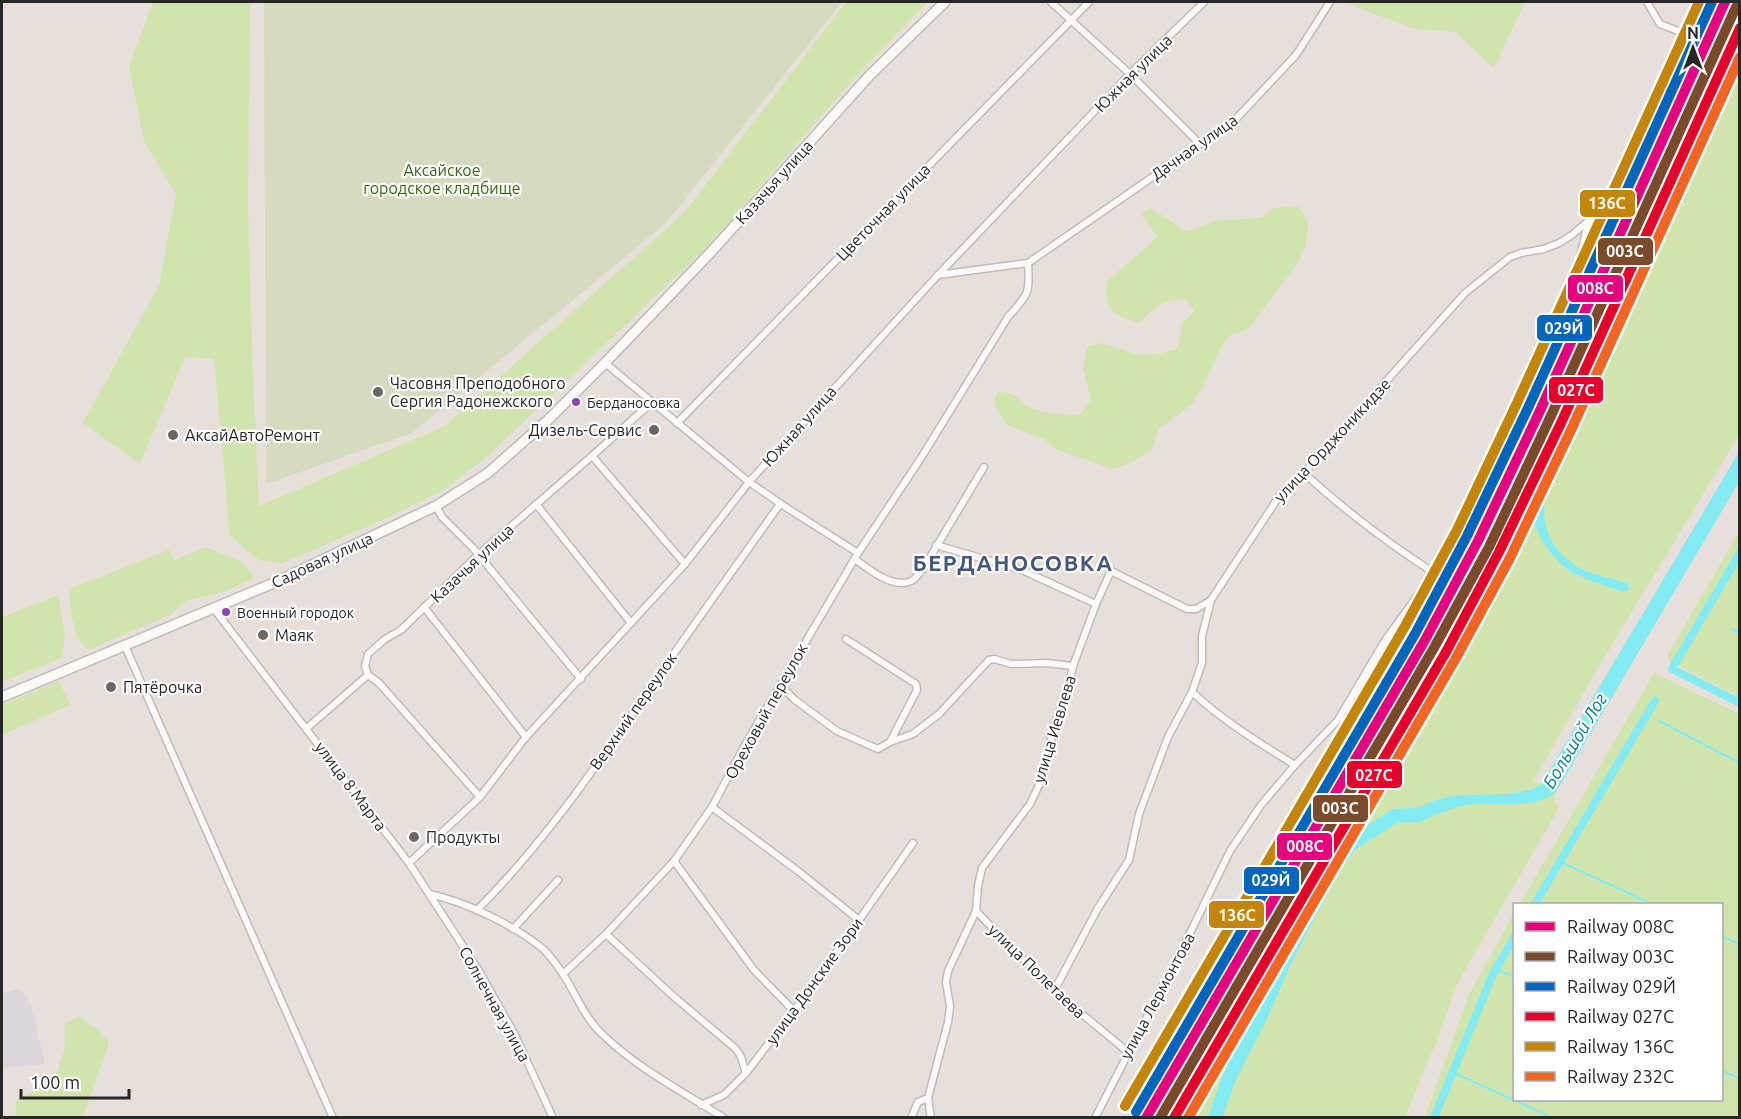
<svg xmlns="http://www.w3.org/2000/svg" width="1741" height="1119" font-family="Ubuntu,sans-serif">
<rect width="100%" height="100%" fill="#e7dfda"/>
<path fill="#dbd7da" d="M19 989 30 1001 45 1064 2 1068V994Z"/>
<g fill="#d0e5ae">
<path d="M153 2H250L248 205 252 355 259 506 445 426 684 213 846 2H928L861 71 708 246 489 455 444 490 385 519 281 564 259 560 230 536 214 359 185 357 140 464 83 423 159 285 176 195 144 141 129 66Z"/>
<path d="M1342 2H1525L1494 68 1456 32 1415 29Z"/>
<path d="M1734 2H1739V435L1605 656 1533 781 1556 792 1554 802 1560 806 1457 984 1439 1035 1405 1117 1157 1118 1238 978 1505 507Z"/>
<path d="M1298 206 1308 221 1306 245 1298 262 1254 322 1246 330 1230 335 1222 346 1201 390 1191 405 1159 429 1152 450 1128 464 1112 469 1055 449 1045 440 1007 425 994 404 997 392C1021 392 1014 401 1031 408 1046 414 1064 414 1080 415L1091 399 1083 369 1087 347 1102 343 1140 355 1158 354 1177 349 1183 322 1195 311 1185 299C1162 300 1155 308 1139 323 1111 314 1105 311 1107 281L1148 246 1157 236 1140 213 1151 208 1187 232 1214 221 1261 218 1274 208Z"/>
<path d="M1739 532V697L1670 662 1668 654Z"/>
<path d="M206 547C225 555 246 559 254 578L224 592 188 600 170 615 88 650C72 636 71 613 69 593L74 587 169 550 174 560Z"/>
<path d="M58 595 65 636 62 658 2 682V617Z"/>
<path d="M1654 673 1739 714V1117H1425L1469 995 1514 913V1100H1722V904H1520Z"/>
<path d="M59 681 70 705 2 735V705Z"/>
<path d="M78 1016 97 1029 109 1043 83 1117H16V1101L55 1078 65 1048V1024Z"/>
</g>
<path fill="#d6dbc0" d="M264 2H842L666 223 412 433 266 484Z"/>
<g fill="#84ebf2">
<path d="M1739 452V482L1556 792C1530 812 1495 800 1466 805 1450 807 1425 823 1413 815 1446 780 1503 806 1541 785Z"/>
<path d="M1558 462 1559 464C1536 503 1538 544 1580 568 1593 575 1610 578 1624 582L1628 584 1629 590 1623 592C1608 586 1578 578 1567 569 1532 541 1516 492 1558 462Z"/>
</g>
<g fill="none" stroke-linecap="round" stroke-linejoin="round">
<g stroke="#84ebf2" stroke-width="2">
<path d="M1732 629 1740 633"/>
<path d="M1659 721 1740 763"/>
<path d="M1561 862 1652 904"/>
<path d="M1722 936 1740 945"/>
<path d="M1496 969 1514 977"/>
<path d="M1722 1070 1740 1079"/>
<path d="M1452 1072 1553 1118"/>
</g>
<g stroke="#84ebf2" stroke-width="8">
<path d="M1740 553 1672 669 1740 703"/>
<path d="M1535 904 1655 701"/>
<path d="M1434 1118 1493 974 1514 938"/>
</g>
<path stroke="#84ebf2" stroke-width="14" d="M1215 1118 1229 1078 1260 1017 1286 958 1332 870 1351 844 1395 816 1419 815 1430 810"/>
<defs>
<g id="street">
<path d="M1051 2 1130 74 1200 144"/>
<path d="M1647 2 1660 24 1691 36"/>
<path d="M938 275 1028 263 1235 120 1296 55 1330 2"/>
<path d="M605 363 749 482 787 508 858 553"/>
<path d="M677 423 1089 2"/>
<path d="M592 456 685 564"/>
<path d="M1304 473C1345 511 1388 543 1434 573"/>
<path d="M536 504 631 623"/>
<path d="M436 506 442 517 473 548 581 679"/>
<path d="M936 545 1022 570 1096 604"/>
<path d="M855 559C868 569 895 591 913 580 916 578 920 572 923 569L984 467"/>
<path d="M424 607 526 737"/>
<path d="M214 609 409 863 479 971 515 1035 553 1118"/>
<path d="M125 646 333 1118"/>
<path d="M368 675 379 683 480 797"/>
<path d="M780 685 795 700 837 731 878 749 890 742 917 690 916 684 846 639"/>
<path d="M1192 692C1222 720 1259 743 1295 765"/>
<path d="M307 728 368 675 365 666 368 654 385 639 401 630 478 555 592 456 651 403"/>
<path d="M890 742 913 734 939 714 989 660 994 659 1012 664 1046 663 1073 666"/>
<path d="M712 807 798 871 859 920"/>
<path d="M674 861 754 970 793 1010"/>
<path d="M409 863 480 797 526 737 685 564 749 482 938 275 1130 74 1204 2"/>
<path d="M429 894C464 901 516 926 543 949 550 955 555 963 561 971 574 990 583 1015 600 1032 636 1068 682 1091 724 1118"/>
<path d="M477 910C549 838 606 752 664 668 702 613 741 559 780 504"/>
<path d="M976 911 1054 991 1128 1052"/>
<path d="M513 929 558 880"/>
<path d="M606 934 673 996 736 1049 741 1057 746 1073"/>
<path d="M563 974 606 934 674 861 712 807 745 745 858 553 921 458 1008 317C1029 293 1030 294 1028 263"/>
<path d="M1054 991 1098 908 1129 860 1139 814 1168 737 1192 692 1202 663V636L1211 600 1280 495 1304 473 1465 293 1510 257 1521 253 1544 249 1559 243 1572 235 1618 195 1707 2"/>
<path d="M928 1098 931 1118"/>
<path d="M701 1105 724 1095 746 1073 815 983 913 843"/>
<path d="M911 1118 918 1102 928 1098 948 1022 950 1006 946 982 948 971 976 911 978 886 982 868 1030 804 1041 781 1055 723 1068 689 1073 666 1096 604 1111 571 1187 609H1196L1210 601"/>
<path d="M1095 1118 1191 931 1230 851 1261 805 1295 765 1338 720 1384 642 1456 542 1570 300 1588 223"/>
</g>
<path id="secondary" d="M2 697 276 582 436 506 488 473 549 419 605 363 711 252 870 75 945 2"/>
</defs>
<use href="#street" stroke="#bebdbe" stroke-width="9"/>
<use href="#secondary" stroke="#bebdbe" stroke-width="12"/>
<use href="#street" stroke="#fbfaf9" stroke-width="6"/>
<use href="#secondary" stroke="#fbfaf9" stroke-width="9"/>
<defs>
<path id="rail-1" d="M1146 1118 1425 640 1478 541 1539 413 1725 2"/>
<path id="rail-2" d="M1160 1118 1435 646 1489 547 1550 418 1736 7"/>
<path id="rail-3" d="M1136 1112 1415 634 1467 536 1528 408 1712 2"/>
<path id="rail-4" d="M1174 1118 1446 652 1499 552 1561 423 1740 28"/>
<path id="rail-5" d="M1125 1106 1404 628 1457 530 1517 403 1699 2"/>
<path id="rail-6" d="M1188 1118 1456 658 1510 558 1572 428 1740 57"/>
</defs>
<use href="#rail-1" stroke="#fff" stroke-width="15"/>
<use href="#rail-2" stroke="#fff" stroke-width="15"/>
<use href="#rail-3" stroke="#fff" stroke-width="15"/>
<use href="#rail-4" stroke="#fff" stroke-width="15"/>
<use href="#rail-5" stroke="#fff" stroke-width="15"/>
<use href="#rail-6" stroke="#fff" stroke-width="15"/>
<use href="#rail-1" stroke="#e5007d" stroke-width="10"/>
<use href="#rail-2" stroke="#7a4b2a" stroke-width="10"/>
<use href="#rail-3" stroke="#0065bd" stroke-width="10"/>
<use href="#rail-4" stroke="#e4002b" stroke-width="10"/>
<use href="#rail-5" stroke="#c3860a" stroke-width="10"/>
<use href="#rail-6" stroke="#f26522" stroke-width="10"/>
</g>
<g fill="#6a6766" stroke="#fff" stroke-width="2">
<circle cx="378" cy="392" r="6"/>
<circle cx="654" cy="430" r="6"/>
<circle cx="173" cy="435" r="6"/>
<circle cx="263" cy="635" r="6"/>
<circle cx="111" cy="687" r="6"/>
<circle cx="414" cy="837" r="6"/>
</g>
<g fill="#8e44ad" stroke="#fff" stroke-width="2">
<circle cx="576" cy="402" r="5"/>
<circle cx="226" cy="612" r="5"/>
</g>
<g text-anchor="middle" stroke-width="4.5" stroke-linejoin="round" paint-order="stroke">
<g font-size="14" fill="#272727" stroke="#fff" text-anchor="start">
<text x="587" y="408">Берданосовка</text>
<text x="237" y="618">Военный городок</text>
</g>
<g font-size="16" fill="#272727" stroke="#fff">
<text transform="translate(1133 73) rotate(-45)" y="6">Южная улица</text>
<text transform="translate(1194 147) rotate(-35)" y="6">Дачная улица</text>
<text transform="translate(774 182) rotate(-48)" y="6">Казачья улица</text>
<text transform="translate(883 212) rotate(-46)" y="6">Цветочная улица</text>
<text transform="translate(799 426) rotate(-48)" y="6">Южная улица</text>
<text transform="translate(1332 440) rotate(-47)" y="6">улица Орджоникидзе</text>
<text transform="translate(322 560) rotate(-25)" y="6">Садовая улица</text>
<text transform="translate(472 563) rotate(-43)" y="6">Казачья улица</text>
<text transform="translate(633 711) rotate(-55)" y="6">Верхний переулок</text>
<text transform="translate(766 711) rotate(-61)" y="6">Ореховый переулок</text>
<text transform="translate(1054 729) rotate(-73)" y="6">улица Иевлева</text>
<text transform="translate(351 786) rotate(53)" y="6">улица 8 Марта</text>
<text transform="translate(1037 971) rotate(44)" y="6">улица Полетаева</text>
<text transform="translate(814 981) rotate(-54)" y="6">улица Донские Зори</text>
<text transform="translate(1157 996) rotate(-62)" y="6">улица Лермонтова</text>
<text transform="translate(495 1004) rotate(61)" y="6">Солнечная улица</text>
</g>
<g font-size="16" fill="#346911" stroke="#fff">
<text x="442" y="176">Аксайское<tspan x="442" dy="18">городское кладбище</tspan></text>
</g>
<g font-size="16" fill="#272727" stroke="#fff" text-anchor="start">
<text x="390" y="389">Часовня Преподобного<tspan x="390" dy="18">Сергия Радонежского</tspan></text>
<text x="642" y="436" text-anchor="end">Дизель-Сервис</text>
<text x="185" y="441">АксайАвтоРемонт</text>
<text x="275" y="641">Маяк</text>
<text x="123" y="693">Пятёрочка</text>
<text x="426" y="843">Продукты</text>
</g>
<g font-size="18" font-style="italic" fill="#027d93" stroke="#fff">
<text transform="translate(1575 741) rotate(-59)" y="6">Большой Лог</text>
</g>
<g font-size="22" font-weight="bold" letter-spacing="1.5" fill="#43587b" stroke="#fff">
<text x="1013" y="571">БЕРДАНОСОВКА</text>
</g>
</g>
<g stroke="#fff" stroke-width="2">
<rect x="1579" y="189" width="57" height="29" rx="6" fill="#c3860a"/>
<rect x="1597" y="237" width="57" height="29" rx="6" fill="#7a4b2a"/>
<rect x="1567" y="274" width="57" height="29" rx="6" fill="#e5007d"/>
<rect x="1536" y="314" width="57" height="28" rx="6" fill="#0065bd"/>
<rect x="1548" y="376" width="56" height="28" rx="6" fill="#e4002b"/>
<rect x="1346" y="760" width="57" height="29" rx="6" fill="#e4002b"/>
<rect x="1312" y="794" width="57" height="29" rx="6" fill="#7a4b2a"/>
<rect x="1276" y="832" width="57" height="29" rx="6" fill="#e5007d"/>
<rect x="1243" y="866" width="57" height="29" rx="6" fill="#0065bd"/>
<rect x="1208" y="900" width="57" height="29" rx="6" fill="#c3860a"/>
</g>
<g font-size="16" text-anchor="middle" font-weight="bold" fill="#fff">
<text x="1607" y="209">136С</text>
<text x="1625" y="257">003С</text>
<text x="1595" y="294">008С</text>
<text x="1564" y="334">029Й</text>
<text x="1576" y="396">027С</text>
<text x="1374" y="781">027С</text>
<text x="1340" y="814">003С</text>
<text x="1305" y="852">008С</text>
<text x="1271" y="886">029Й</text>
<text x="1237" y="921">136С</text>
</g>
<rect width="1741" height="1119" fill="none" stroke="#272727" stroke-width="6"/>
<rect x="1513" y="903" width="210" height="198" fill="#ffffff" stroke="#a9a9a9" stroke-width="1.5"/>
<rect x="1525" y="922" width="30" height="9" fill="#e5007d" stroke="#a9a9a9" stroke-width="1.5"/>
<text x="1567" y="933" font-size="18" fill="#272727">Railway 008С</text>
<rect x="1525" y="952" width="30" height="9" fill="#7a4b2a" stroke="#a9a9a9" stroke-width="1.5"/>
<text x="1567" y="963" font-size="18" fill="#272727">Railway 003С</text>
<rect x="1525" y="982" width="30" height="9" fill="#0065bd" stroke="#a9a9a9" stroke-width="1.5"/>
<text x="1567" y="993" font-size="18" fill="#272727">Railway 029Й</text>
<rect x="1525" y="1012" width="30" height="9" fill="#e4002b" stroke="#a9a9a9" stroke-width="1.5"/>
<text x="1567" y="1023" font-size="18" fill="#272727">Railway 027С</text>
<rect x="1525" y="1042" width="30" height="9" fill="#c3860a" stroke="#a9a9a9" stroke-width="1.5"/>
<text x="1567" y="1053" font-size="18" fill="#272727">Railway 136С</text>
<rect x="1525" y="1072" width="30" height="9" fill="#f26522" stroke="#a9a9a9" stroke-width="1.5"/>
<text x="1567" y="1083" font-size="18" fill="#272727">Railway 232C</text>
<g transform="translate(1693 48)" stroke="#ffffff" stroke-width="4.5" paint-order="stroke">
<path d="M0-4.5L10 22L0 15L-10 22Z" fill="#272727"/>
<text y="-9" font-size="16" font-weight="bold" text-anchor="middle" fill="#272727">N</text>
</g>
<path d="M21 1089v9h108v-9" fill="none" stroke="#272727" stroke-width="3"/>
<text x="30" y="1089" font-size="18" fill="#272727" stroke="#ffffff" stroke-width="4.5" paint-order="stroke">100 m</text>
</svg>
